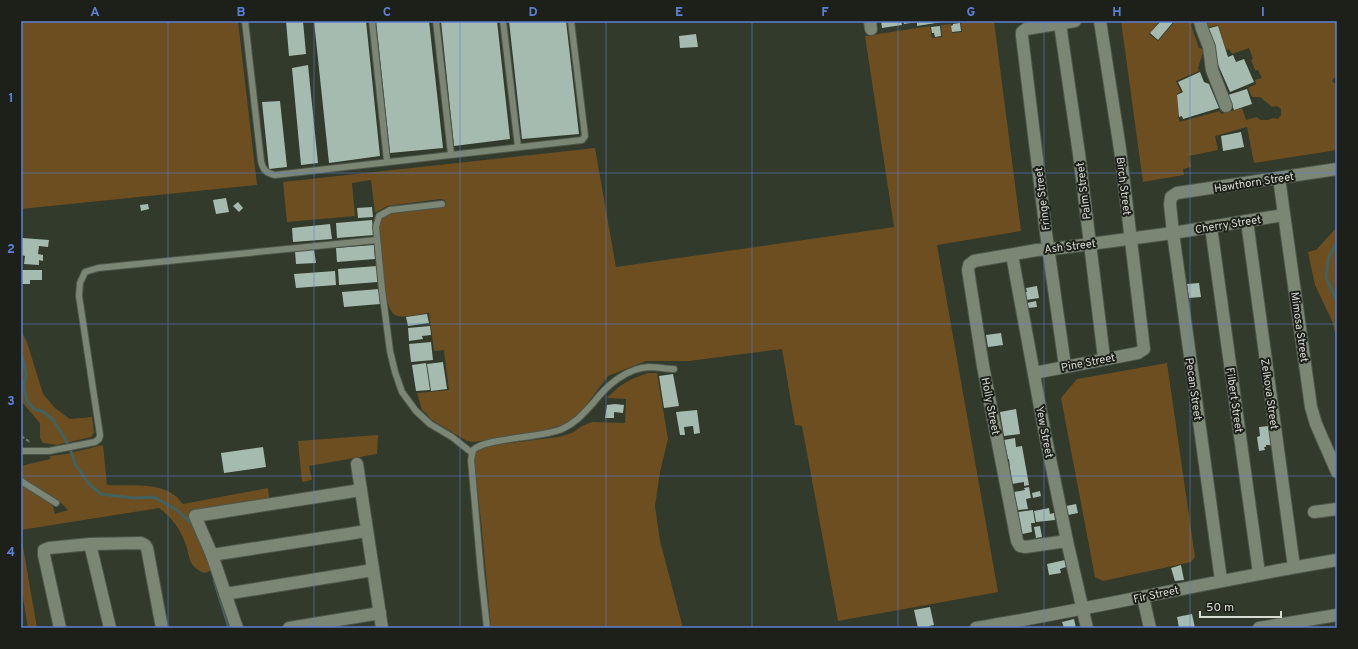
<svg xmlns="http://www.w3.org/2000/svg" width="1358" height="649" font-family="Overpass,sans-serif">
<rect width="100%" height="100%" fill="#313a2b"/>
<g fill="#6c4e21">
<path d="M21 21H238L257 185 21 209Z"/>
<path d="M975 21H994L1021 231 937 245 998 592 838 621 802 426 795 425 782 349 689 361H646L608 376 587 404 573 420 562 425 534 433 473 442 467 441 430 419 428 415 422 410 417 393 449 390 444 350 434 351 429 313C421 314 402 319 395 315 382 307 380 245 379 228 379 226 380 222 381 219 389 207 428 208 442 207L446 204 445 200 440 199 387 206 375 213 371 180 352 183 355 216 287 222 283 182 595 148 616 267 894 227 865 36 930 26 932 38 942 37 941 25 951 24 952 33 962 32 961 23Z"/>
<path d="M1121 21H1157L1159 22 1149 34 1158 41 1175 21 1194 22 1191 25 1199 48 1204 49 1198 68 1199 71 1176 81 1181 92 1177 94 1179 122 1220 111 1221 114 1242 108 1246 120 1257 117 1260 120H1268L1273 118 1278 119 1281 115V109L1277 106 1272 107 1260 97H1252L1248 88 1256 84 1255 80 1262 78 1258 70H1255L1251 60 1253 59 1249 48 1232 54 1229 49 1226 50 1218 25 1206 28 1205 21H1337V75L1332 81 1337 85V150L1254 163 1247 127 1215 136 1218 150 1189 156 1191 167 1183 169 1184 175 1143 182Z"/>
<path d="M1337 227V343L1333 323 1315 285 1308 252 1316 250Z"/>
<path d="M21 331 27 342 43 394 55 408 70 419 92 417 94 433 91 437 57 445 43 443 40 438V423L21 401Z"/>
<path d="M1167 363 1195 557 1191 562 1103 581 1095 577 1061 398 1077 379Z"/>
<path d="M648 373H657L668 439 660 472 655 506 660 541 683 628H491L481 520 474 460 476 452 481 448 502 444 558 437 572 433 582 426 592 422 625 423 626 399 607 398C620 384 630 379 648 373Z"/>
<path d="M378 435 377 454 309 466 312 480 302 482 298 441Z"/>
<path d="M103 445 107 485C126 486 159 482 174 495 178 497 180 501 183 504L268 488 269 498 266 500 189 513 188 515 193 521 213 570 204 573C186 565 191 556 184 540 179 527 170 516 159 508L21 530V483L52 503 55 514 68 510 60 502 21 479V466L50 459V456L66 454Z"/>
<path d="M21 535 37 628H28L21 586Z"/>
</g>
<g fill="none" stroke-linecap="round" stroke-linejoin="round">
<g stroke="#42625e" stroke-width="3">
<path d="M1337 242 1328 259 1326 278 1337 301"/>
<path d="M21 355 24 363 26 374 24 386 27 401 34 409 42 411 53 420 69 445 75 464 89 484 101 494 133 498 154 497 177 510 194 526"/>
<path d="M214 580 229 628"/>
</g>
</g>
<g fill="#a6bbaf">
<path d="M286 21H303L306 54 289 56Z"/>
<path d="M314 21H366L380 156 329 163Z"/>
<path d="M376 21H429L443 148 390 153Z"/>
<path d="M441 21H497L510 139 454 146Z"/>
<path d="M509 21H566L579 134 522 139Z"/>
<path d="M881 21H901L902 25 882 28Z"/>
<path d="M903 21H942V22L917 26V22L904 24Z"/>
<path d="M1161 21H1174L1158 40 1150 33Z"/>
<path d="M960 23 961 31 952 32 951 26 953 25V24Z"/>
<path d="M940 26 941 36 935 37 934 33H932L931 27Z"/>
<path d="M1218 26 1228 57 1233 55 1236 62 1244 59 1254 82 1230 92 1213 53 1206 29Z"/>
<path d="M696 34 698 47 680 48 679 36Z"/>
<path d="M308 65 318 163 301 165 292 68Z"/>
<path d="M1200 72 1204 82 1209 84 1219 108 1183 119 1182 116 1179 117 1177 95 1183 92 1178 82Z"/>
<path d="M1247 89 1252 104 1234 110 1228 95Z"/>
<path d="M280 101 287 167 269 169 262 102Z"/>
<path d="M1241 132 1244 147 1223 151 1221 136Z"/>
<path d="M226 198 229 212 216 214 213 200Z"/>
<path d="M238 202 243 208 239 212 233 206Z"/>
<path d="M148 204 149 209 141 211 140 205Z"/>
<path d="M372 207 373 217 358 218 357 208Z"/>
<path d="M372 220 374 235 337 238 336 223Z"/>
<path d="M330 224 332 239 293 242 292 228Z"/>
<path d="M22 238 49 240 48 247 39 246 38 254 43 255V261L39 260V265L24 264 25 256 21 255Z"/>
<path d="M374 245 375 259 337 262 336 248Z"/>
<path d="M314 250 316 263 296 264 295 251Z"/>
<path d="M377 266 378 282 339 285 338 269Z"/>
<path d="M22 270H42V280H30V284H22Z"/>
<path d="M335 271 336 285 296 288 294 274Z"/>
<path d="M1199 283 1201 297 1189 298 1187 284Z"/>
<path d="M1037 286 1039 298 1026 300 1025 292H1027L1026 288Z"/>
<path d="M379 289 380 304 344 307 342 292Z"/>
<path d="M1036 301 1037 307 1028 308 1027 303Z"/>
<path d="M427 314 429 323 408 326 406 317Z"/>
<path d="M430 326 431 335 422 336 423 339 409 341 408 328Z"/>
<path d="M1001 333 1003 345 988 347 986 335Z"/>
<path d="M431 342 433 360 411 362 409 344Z"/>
<path d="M443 362 447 389 431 391 427 364Z"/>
<path d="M426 363 430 390 416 391 412 365Z"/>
<path d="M673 374 679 406 664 408 659 376Z"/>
<path d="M615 404 624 405 623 413 614 412V418H605L607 405Z"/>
<path d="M1016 409 1020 434 1004 436 1000 412Z"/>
<path d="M697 410 700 433 694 434 693 426 684 427 685 435H680L676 412Z"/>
<path d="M1269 426 1272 445H1266V447H1264L1265 450 1259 451 1257 437 1260 436 1259 427Z"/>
<path d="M1015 438 1016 447 1022 446 1029 485 1024 486V482L1012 484 1009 459H1008L1004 440Z"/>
<path d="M263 447 266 467 224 473 221 453Z"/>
<path d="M1029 487 1031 498 1026 499 1028 509 1018 510 1014 492 1025 490 1024 488Z"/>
<path d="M1040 491 1041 496 1033 498 1032 493Z"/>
<path d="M1076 504 1078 513 1068 515 1066 506Z"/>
<path d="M1049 508 1050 514 1054 513 1055 520 1036 522 1034 511Z"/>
<path d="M1033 510 1035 523H1031L1032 532 1022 534 1018 512Z"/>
<path d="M1040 526 1042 537 1036 538 1034 527Z"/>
<path d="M1065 560 1066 567 1060 569 1061 573 1049 575 1047 564Z"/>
<path d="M1181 565 1184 580 1175 581 1171 568Z"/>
<path d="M930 607 934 625 929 626 930 628H918L914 610Z"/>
<path d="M1192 614 1195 628H1179L1177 617Z"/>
<path d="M1074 619 1076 628H1064L1062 622Z"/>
</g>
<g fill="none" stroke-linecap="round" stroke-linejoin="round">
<defs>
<g id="service">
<path d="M245 21 261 161C263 170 266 173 275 175L582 140 585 136 571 21"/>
<path d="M372 21 387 161"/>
<path d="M436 21 451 154"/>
<path d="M503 21 518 147"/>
<path d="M442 204 390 210 379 216 376 227 382 290 390 351 395 372 402 392 416 411 430 424 452 437 472 453"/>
<path d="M21 451H49L95 442 99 439 100 435 79 296 80 283 85 272 98 268 377 240"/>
<path d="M21 481 56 503"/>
<path d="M487 628 481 573 471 460 473 450C485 438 541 438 562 429 576 423 584 413 594 402 607 385 627 368 649 367 657 367 666 369 674 369"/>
</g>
<g id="minor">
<path d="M870 21 871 29"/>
<path d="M1200 21 1202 29 1209 47 1212 70 1226 106"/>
<path d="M1060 24 1079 154 1104 358"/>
<path d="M1279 178 1311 407 1316 424 1337 472"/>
<path d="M1247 221 1294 567"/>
<path d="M1211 227 1259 573"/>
<path d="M1012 255 1045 434 1067 541 1087 628"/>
<path d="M1065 366 1046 233 1022 36V32L1026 29 1075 21"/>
<path d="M1034 373 1138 353 1144 349 1120 149 1100 21"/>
<path d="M357 464 382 628"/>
<path d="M1314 512 1337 509"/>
<path d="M1067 541 1025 547 1020 546 1017 541 983 366 968 270 969 265 974 261 1037 250 1060 248 1173 233 1284 215"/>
<path d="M90 544 110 628"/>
<path d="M212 555 367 531"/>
<path d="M1221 580 1173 233 1170 204 1171 197 1177 193 1337 169"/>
<path d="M225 594 373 570"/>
<path d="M1143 597 1150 628"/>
<path d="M60 628 44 555V550L49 548 90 544 141 543 145 545 147 548 162 628"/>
<path d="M237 628 212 555 195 516 361 490"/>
<path d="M289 628 380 613"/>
<path d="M976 628C1097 608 1216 580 1337 560"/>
<path d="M1259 628 1337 615"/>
</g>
</defs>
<use href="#service" stroke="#4e564a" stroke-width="8"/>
<use href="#minor" stroke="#4e564a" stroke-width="14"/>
<path stroke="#6f776a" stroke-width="2" stroke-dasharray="4 2" stroke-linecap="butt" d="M21 436 30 442"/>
<use href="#service" stroke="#7b8675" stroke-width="6"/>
<use href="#minor" stroke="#7b8675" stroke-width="12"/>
</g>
<path fill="none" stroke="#5e80d7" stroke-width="1" stroke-opacity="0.55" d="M168 21V628M314 21V628M460 21V628M606 21V628M752 21V628M898 21V628M1044 21V628M1190 21V628M21 173H1337M21 324H1337M21 476H1337"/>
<g text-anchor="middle" stroke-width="4" stroke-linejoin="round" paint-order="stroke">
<g font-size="11" fill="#d8ddd4" stroke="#1c2019">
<text transform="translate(1254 182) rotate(-9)" y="4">Hawthorn Street</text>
<text transform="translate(1124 186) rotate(83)" y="4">Birch Street</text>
<text transform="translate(1083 191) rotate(-97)" y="4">Palm Street</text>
<text transform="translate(1042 199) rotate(-97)" y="4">Fringe Street</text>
<text transform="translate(1228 224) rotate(-9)" y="4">Cherry Street</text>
<text transform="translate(1070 246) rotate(-7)" y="4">Ash Street</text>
<text transform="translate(1300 327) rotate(82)" y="4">Mimosa Street</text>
<text transform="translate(1088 362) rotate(-11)" y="4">Pine Street</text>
<text transform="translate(1194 389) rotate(82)" y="4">Pecan Street</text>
<text transform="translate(1270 394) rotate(82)" y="4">Zelkova Street</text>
<text transform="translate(1235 400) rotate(82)" y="4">Filbert Street</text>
<text transform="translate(991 406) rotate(79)" y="4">Holly Street</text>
<text transform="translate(1045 432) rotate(79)" y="4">Yew Street</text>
<text transform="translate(1156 594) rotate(-12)" y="4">Fir Street</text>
</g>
</g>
<rect width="1358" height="649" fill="none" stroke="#1c2019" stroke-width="44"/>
<path d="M1200 611v6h81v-6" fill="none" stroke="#d8ddd4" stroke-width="2"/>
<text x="1206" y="611" font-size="12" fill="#d8ddd4" stroke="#1c2019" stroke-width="3" paint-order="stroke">50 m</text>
<rect x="22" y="22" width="1314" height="605" fill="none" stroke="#5e80d7" stroke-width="1.5"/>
<g font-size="13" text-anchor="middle" font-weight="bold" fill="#5e80d7">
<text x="95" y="16">A</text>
<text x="241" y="16">B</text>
<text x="387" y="16">C</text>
<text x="533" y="16">D</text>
<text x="679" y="16">E</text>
<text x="825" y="16">F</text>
<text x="971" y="16">G</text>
<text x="1117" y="16">H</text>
<text x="1263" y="16">I</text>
<text x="11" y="102">1</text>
<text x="11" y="253">2</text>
<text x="11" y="405">3</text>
<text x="11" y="556">4</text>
</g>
</svg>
